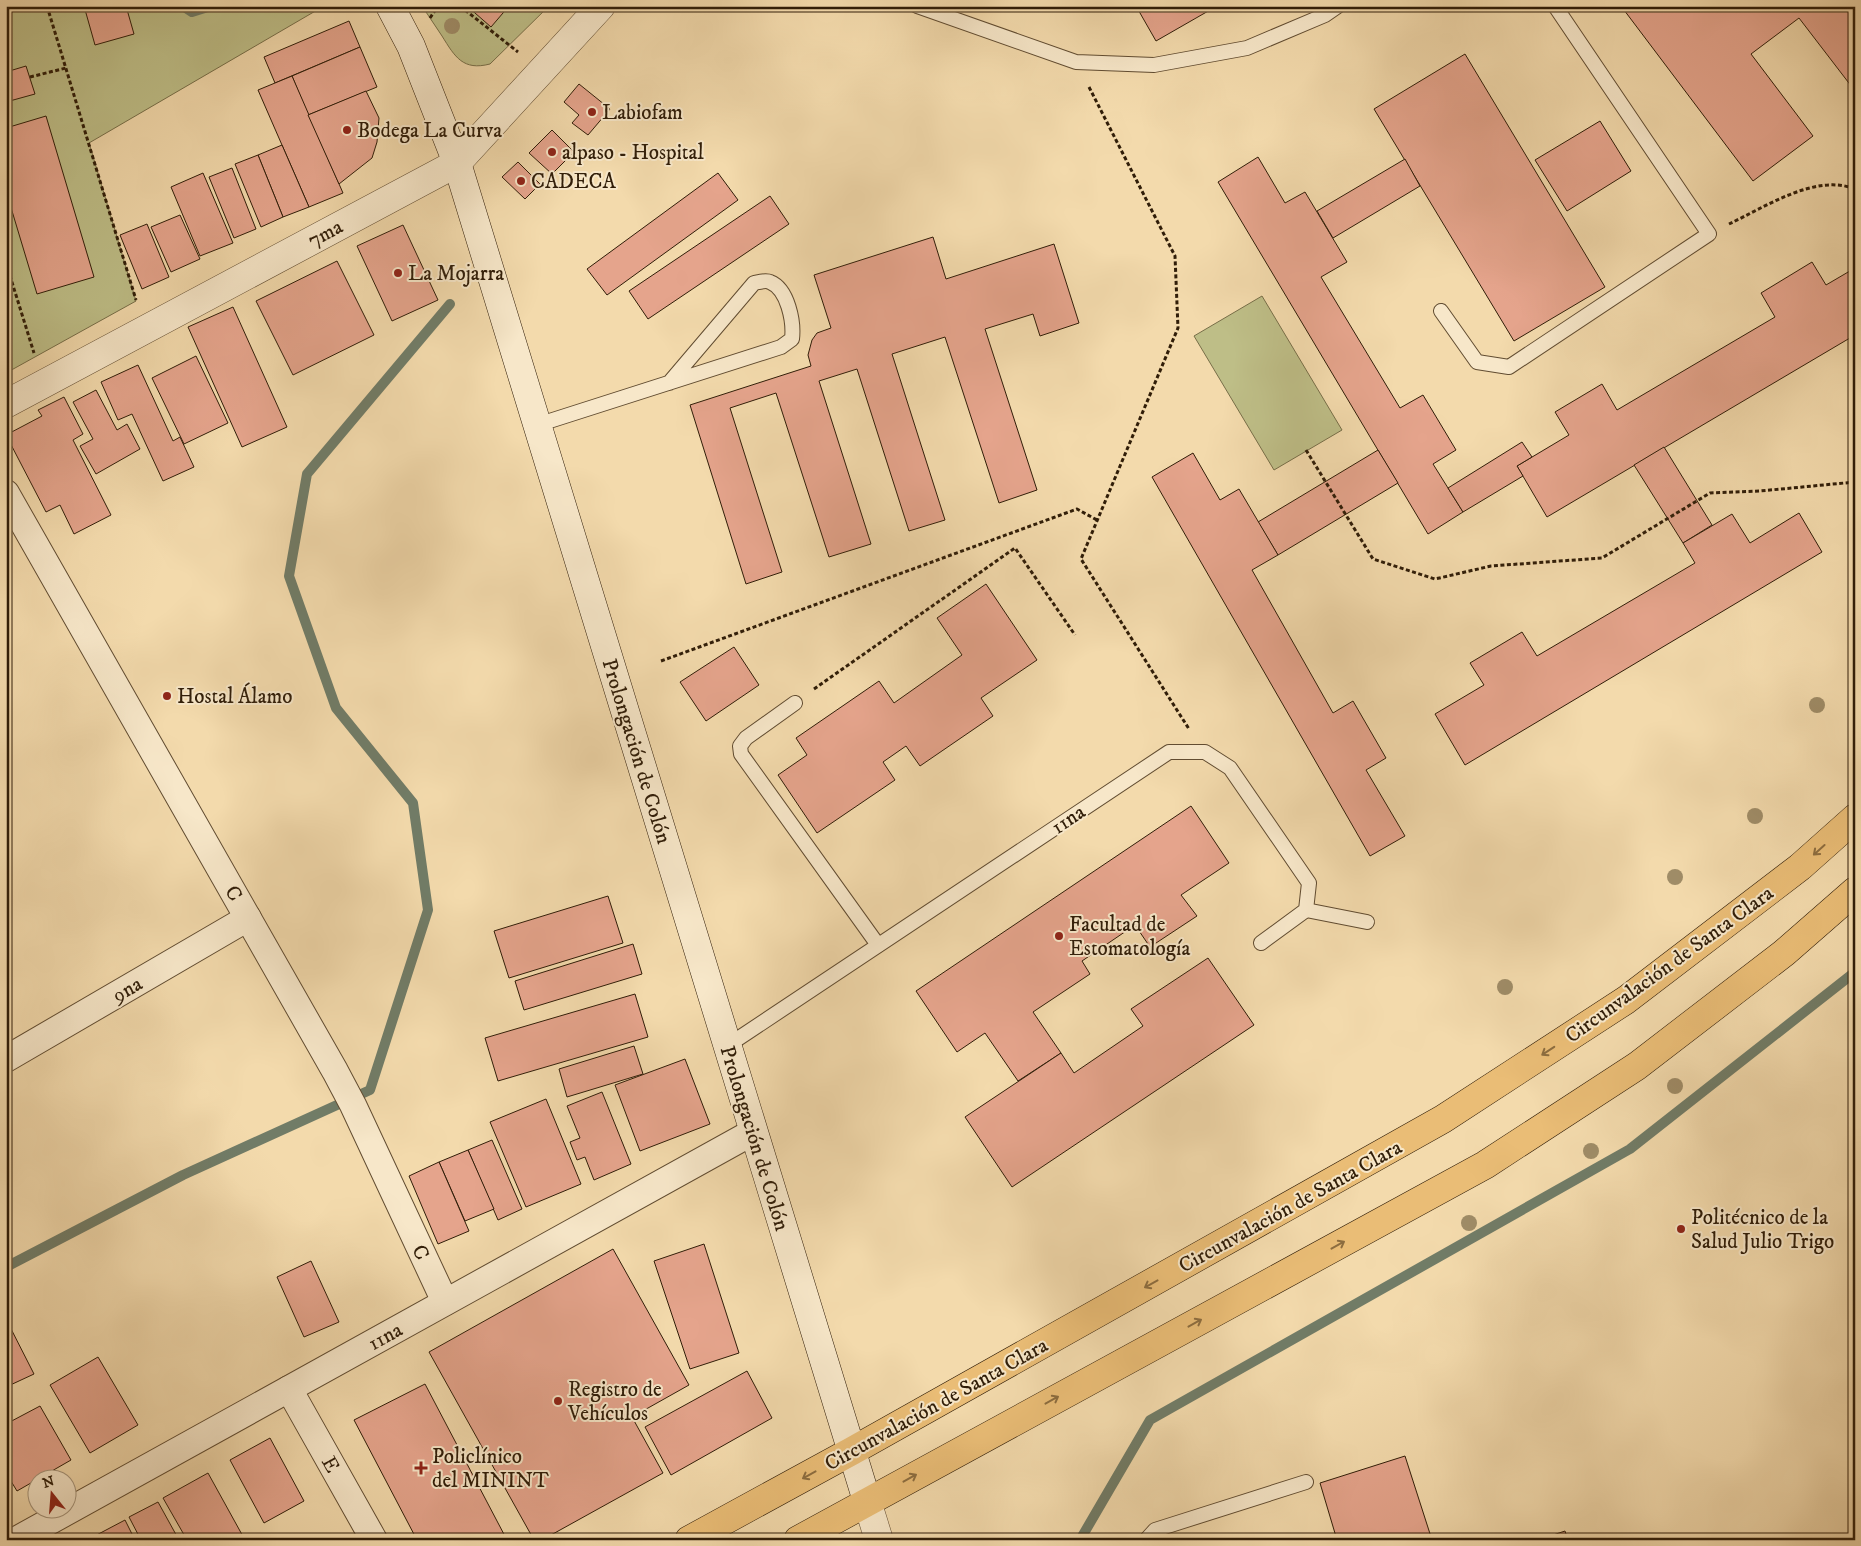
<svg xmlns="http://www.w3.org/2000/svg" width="1861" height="1546" font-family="'IM FELL DW Pica',serif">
<rect width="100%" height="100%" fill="#f3daac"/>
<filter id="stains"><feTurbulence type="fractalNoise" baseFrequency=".004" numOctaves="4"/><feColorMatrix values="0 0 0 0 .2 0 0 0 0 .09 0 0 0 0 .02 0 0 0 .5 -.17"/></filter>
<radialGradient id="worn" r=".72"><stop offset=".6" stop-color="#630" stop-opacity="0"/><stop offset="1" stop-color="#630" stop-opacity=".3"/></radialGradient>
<g fill="#bebe87" stroke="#776e48">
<path d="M6 6H324L89 143 136 301 6 373Z"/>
<path d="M422 6H549L490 64C463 71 455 57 442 36 435 26 429 16 422 6Z"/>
<path d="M1262 296 1342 430 1274 470 1194 336Z"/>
</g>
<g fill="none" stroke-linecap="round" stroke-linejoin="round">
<g stroke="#717c67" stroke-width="10">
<path d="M183 6 192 12 211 6"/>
<path d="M6 1267 183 1175 370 1090 428 910 413 803 336 708 289 576 307 474 450 304"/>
<path d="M1080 1540 1150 1420 1630 1149 1855 972"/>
</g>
</g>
<g fill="#e5a48c" stroke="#301d08">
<path d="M84 6H126L134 34 95 45Z"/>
<path d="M467 6H509L491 27Z"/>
<path d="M1136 6H1217L1156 41Z"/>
<path d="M1621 6H1855V91L1799 18 1751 54 1813 136 1753 181Z"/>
<path d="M349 21 360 47 275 83 264 57Z"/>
<path d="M360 47 377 87 308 115 292 76Z"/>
<path d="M1465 54 1605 287 1514 341 1374 109Z"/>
<path d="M26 66 35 94 6 102V72Z"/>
<path d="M292 76 343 193 309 207 258 90Z"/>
<path d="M579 84 610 109 588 135 572 123 579 115 564 102Z"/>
<path d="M366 91 379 118 377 142 372 158 339 184 308 115Z"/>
<path d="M46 116 94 277 37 294 6 191V128Z"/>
<path d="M1600 121 1631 171 1567 211 1535 160Z"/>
<path d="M552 130 574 152 552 174 529 153Z"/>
<path d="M282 145 309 207 283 217 258 155Z"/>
<path d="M258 155 283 217 261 227 235 164Z"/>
<path d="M1258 157 1285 203 1305 192 1347 262 1321 277 1400 408 1423 395 1456 450 1433 464 1463 512 1428 534 1218 182Z"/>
<path d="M1405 159 1420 186 1333 238 1317 211Z"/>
<path d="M518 162 540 184 525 199 502 177Z"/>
<path d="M232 168 256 229 234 238 209 177Z"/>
<path d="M203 173 233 243 200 256 171 187Z"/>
<path d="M718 173 738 200 607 295 587 269Z"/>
<path d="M770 196 789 224 648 319 629 291Z"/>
<path d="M180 215 200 259 171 272 151 227Z"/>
<path d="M147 224 169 277 142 289 120 235Z"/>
<path d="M403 225 438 300 392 321 357 246Z"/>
<path d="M933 237 946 279 1054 244 1079 323 1040 336 1033 314 985 329 1037 490 999 503 945 337 892 354 945 520 909 531 857 369 819 381 871 544 829 557 776 393 730 408 782 572 746 584 690 405 811 366 808 355 812 340 817 333 831 328 814 275Z"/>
<path d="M337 261 374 335 293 375 256 301Z"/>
<path d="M1812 262 1826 285 1855 268V335L1547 517 1517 466 1569 435 1555 412 1602 384 1617 410 1775 317 1761 293Z"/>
<path d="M233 307 287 427 242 447 188 327Z"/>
<path d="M196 356 228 423 184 444 152 378Z"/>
<path d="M138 365 173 441 180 437 194 467 163 481 132 414 118 420 101 382Z"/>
<path d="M96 390 117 430 127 424 140 449 96 474 80 446 93 439 73 402Z"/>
<path d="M64 397 83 434 73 440 111 515 74 534 60 505 46 512 6 435 42 416 38 410Z"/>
<path d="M1522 442 1532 457 1517 466 1523 476 1463 512 1448 488Z"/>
<path d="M1664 447 1712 525 1683 543 1634 465Z"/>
<path d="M1378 450 1398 483 1278 555 1258 522Z"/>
<path d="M1193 453 1220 500 1239 489 1278 555 1252 570 1333 713 1353 701 1386 758 1366 770 1405 836 1370 856 1152 477Z"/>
<path d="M1799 513 1822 552 1465 765 1435 714 1484 685 1470 663 1522 632 1537 656 1695 563 1683 543 1732 514 1750 543Z"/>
<path d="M986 584 1037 660 981 698 993 716 920 766 906 746 883 762 895 780 817 833 778 775 807 755 796 738 879 681 894 703 962 655 937 618Z"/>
<path d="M734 647 759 685 706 721 680 682Z"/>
<path d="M1191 806 1229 863 1181 895 1197 916 1150 947 1135 925 1082 961 1090 974 1033 1012 1061 1053 1018 1081 985 1033 957 1052 916 991Z"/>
<path d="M608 896 623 943 509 978 494 931Z"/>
<path d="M633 944 642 974 524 1010 515 981Z"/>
<path d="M1208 958 1254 1025 1012 1187 965 1117 1061 1053 1074 1073 1143 1026 1131 1009Z"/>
<path d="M635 994 648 1037 498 1081 485 1038Z"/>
<path d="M634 1046 643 1074 567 1097 559 1069Z"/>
<path d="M685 1059 710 1124 640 1151 615 1085Z"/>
<path d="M602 1092 631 1164 594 1180 585 1157 577 1160 570 1142 580 1138 567 1106Z"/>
<path d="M546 1099 581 1184 526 1207 490 1122Z"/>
<path d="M492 1140 522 1209 498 1220 468 1150Z"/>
<path d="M468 1150 494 1209 465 1221 439 1162Z"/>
<path d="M439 1162 469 1231 438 1244 409 1176Z"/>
<path d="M704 1244 739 1353 690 1369 654 1261Z"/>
<path d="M613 1249 689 1385 632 1417 663 1473 542 1540H534L429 1352Z"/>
<path d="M311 1261 339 1322 304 1337 277 1277Z"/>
<path d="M6 1319 34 1374 6 1387Z"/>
<path d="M98 1357 138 1425 90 1453 50 1385Z"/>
<path d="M747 1371 772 1418 671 1475 645 1427Z"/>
<path d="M425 1384 507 1540H417L354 1420Z"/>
<path d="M40 1406 71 1460 17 1491 6 1473V1424Z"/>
<path d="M270 1438 304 1501 264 1523 230 1460Z"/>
<path d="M1405 1456 1432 1540H1337L1320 1483Z"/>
<path d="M208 1473 245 1540H187L163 1498Z"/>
<path d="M158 1502 179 1540H141L129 1517Z"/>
<path d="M125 1520 135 1540H90L89 1539Z"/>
<path d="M1565 1531 1568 1540H1538Z"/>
</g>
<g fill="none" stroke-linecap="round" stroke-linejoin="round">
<defs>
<g id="service">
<path d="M917 6 1076 62 1154 65 1247 48 1325 15 1338 6"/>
<path d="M1441 311 1477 362 1509 367 1709 234 1555 6"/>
<path d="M537 425 781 347 792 339C794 322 788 289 770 282 766 280 759 282 754 283L669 383"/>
<path d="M795 703 746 738 740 746 741 754 878 945"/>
<path d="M1306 910 1367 922"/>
<path d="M727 1046 1169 752H1205L1230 768 1309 883 1306 910 1261 943"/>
<path d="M1146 1540 1155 1530 1306 1482"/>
</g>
<g id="minor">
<path d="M6 493 335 1071 353 1105 445 1302"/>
<path d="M6 1059 248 918"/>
<path d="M289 1389 374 1540"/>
<path d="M16 1540 753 1132"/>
</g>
<g id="tertiary">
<path d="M6 404 457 163 601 6"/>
<path d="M867 1501 879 1540"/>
</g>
<path id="secondary" d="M390 6 411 46 457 163 867 1501"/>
<g id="trunk">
<path d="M689 1540 852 1451 1443 1119 1626 1000 1800 867 1855 818"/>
<path d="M798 1540 1485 1165 1637 1066 1784 953 1855 891"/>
</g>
</defs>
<use href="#service" stroke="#614c31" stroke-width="16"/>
<use href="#minor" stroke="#614c31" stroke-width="28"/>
<use href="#tertiary" stroke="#614c31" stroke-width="29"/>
<use href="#secondary" stroke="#301d08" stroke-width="29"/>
<use href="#trunk" stroke="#301d08" stroke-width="29"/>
<g stroke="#301d08" stroke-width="3" stroke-dasharray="4 2.5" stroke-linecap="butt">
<path d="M47 6 136 300"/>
<path d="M460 6 518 52"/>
<path d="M430 18 438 6"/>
<path d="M30 77 66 68"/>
<path d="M1089 87 1175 256 1178 328 1081 559 1189 729"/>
<path d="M1729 224C1765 207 1816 173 1855 189"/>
<path d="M6 263 34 353"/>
<path d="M1306 450 1373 559 1435 579 1491 566 1602 558 1710 493 1760 491 1855 482"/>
<path d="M661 661 1077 509 1097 520"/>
<path d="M814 689 1015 548 1075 635"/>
</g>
<use href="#service" stroke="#f7e7c9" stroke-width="14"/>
<use href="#minor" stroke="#f7e7c9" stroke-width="26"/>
<use href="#tertiary" stroke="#f7e7c9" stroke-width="28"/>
<use href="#secondary" stroke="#f7e7c9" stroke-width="28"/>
<use href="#trunk" stroke="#eabd76" stroke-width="28"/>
</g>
<g fill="#9f8c67">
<circle cx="452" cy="26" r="8"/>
<circle cx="1817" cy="705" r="8"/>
<circle cx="1755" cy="816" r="8"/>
<circle cx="1675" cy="877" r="8"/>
<circle cx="1505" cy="987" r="8"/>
<circle cx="1675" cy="1086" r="8"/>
<circle cx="1591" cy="1151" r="8"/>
<circle cx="1469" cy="1223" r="8"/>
</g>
<defs><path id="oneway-shaft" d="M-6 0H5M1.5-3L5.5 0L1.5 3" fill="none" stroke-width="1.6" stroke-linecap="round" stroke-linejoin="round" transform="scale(1.25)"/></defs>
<g stroke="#8d6d3f">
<use href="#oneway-shaft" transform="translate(1819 850) rotate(138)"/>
<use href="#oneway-shaft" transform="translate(1548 1051) rotate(147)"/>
<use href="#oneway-shaft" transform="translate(1338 1245) rotate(-29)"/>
<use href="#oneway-shaft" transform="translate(1151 1284) rotate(151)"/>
<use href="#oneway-shaft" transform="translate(1195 1323) rotate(-29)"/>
<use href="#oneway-shaft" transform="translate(1052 1400) rotate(-29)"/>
<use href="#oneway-shaft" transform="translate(809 1475) rotate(151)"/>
<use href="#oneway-shaft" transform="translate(910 1478) rotate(-29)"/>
</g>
<g fill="#8f2418" stroke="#f7e7c9" stroke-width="2">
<circle cx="592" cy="112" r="5"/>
<circle cx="347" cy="130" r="5"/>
<circle cx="552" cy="152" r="5"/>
<circle cx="521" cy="181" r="5"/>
<circle cx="398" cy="273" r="5"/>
<circle cx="167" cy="696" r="5"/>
<circle cx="1059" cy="936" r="5"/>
<circle cx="1681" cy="1229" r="5"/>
<circle cx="558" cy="1401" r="5"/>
<path d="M418.5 1460.5h5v5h5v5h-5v5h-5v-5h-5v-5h5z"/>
</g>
<g text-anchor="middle" stroke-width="4" stroke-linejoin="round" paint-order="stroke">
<g font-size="21" fill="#301d08" stroke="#f7e7c9" text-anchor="start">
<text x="602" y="119">Labiofam</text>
<text x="357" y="137">Bodega La Curva</text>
<text x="562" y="159">alpaso - Hospital</text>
<text x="531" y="188">CADECA</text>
<text x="408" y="280">La Mojarra</text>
<text x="177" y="703">Hostal Álamo</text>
<text x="1069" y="931">Facultad de<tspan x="1069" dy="24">Estomatología</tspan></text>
<text x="1691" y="1224">Politécnico de la<tspan x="1691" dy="24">Salud Julio Trigo</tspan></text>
<text x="568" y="1396">Registro de<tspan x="568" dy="24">Vehículos</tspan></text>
<text x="432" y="1463">Policlínico<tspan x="432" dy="24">del MININT</tspan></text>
</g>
<g font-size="21" fill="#301d08" stroke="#f7e7c9">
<text transform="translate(325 233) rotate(-28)" y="7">7ma</text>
<text transform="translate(637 751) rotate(73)" y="7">Prolongación de Colón</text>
<text transform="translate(1068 819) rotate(-34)" y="7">11na</text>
<text transform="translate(234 893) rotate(60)" y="7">C</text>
<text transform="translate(1669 964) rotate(-36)" y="7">Circunvalación de Santa Clara</text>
<text transform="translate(127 989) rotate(-30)" y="7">9na</text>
<text transform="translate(755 1138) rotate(73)" y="7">Prolongación de Colón</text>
<text transform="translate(1290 1206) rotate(-29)" y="7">Circunvalación de Santa Clara</text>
<text transform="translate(421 1252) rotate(65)" y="7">C</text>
<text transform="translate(385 1336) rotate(-29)" y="7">11na</text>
<text transform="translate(936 1404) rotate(-29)" y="7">Circunvalación de Santa Clara</text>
<text transform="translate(331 1464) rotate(61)" y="7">E</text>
</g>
</g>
<rect width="1861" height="1546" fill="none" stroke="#f3daac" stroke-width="25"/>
<rect x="8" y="8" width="1846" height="1531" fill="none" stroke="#301d08" stroke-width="2.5"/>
<rect x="12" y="12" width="1836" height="1521" fill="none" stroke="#301d08"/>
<g transform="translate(52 1494) rotate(343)"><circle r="24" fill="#f7e7c9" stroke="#a7967c"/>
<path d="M0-4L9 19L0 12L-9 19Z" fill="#8f2418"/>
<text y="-8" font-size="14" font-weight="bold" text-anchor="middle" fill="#301d08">N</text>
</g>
<rect width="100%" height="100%" filter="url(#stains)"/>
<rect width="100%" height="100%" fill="url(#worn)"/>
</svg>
